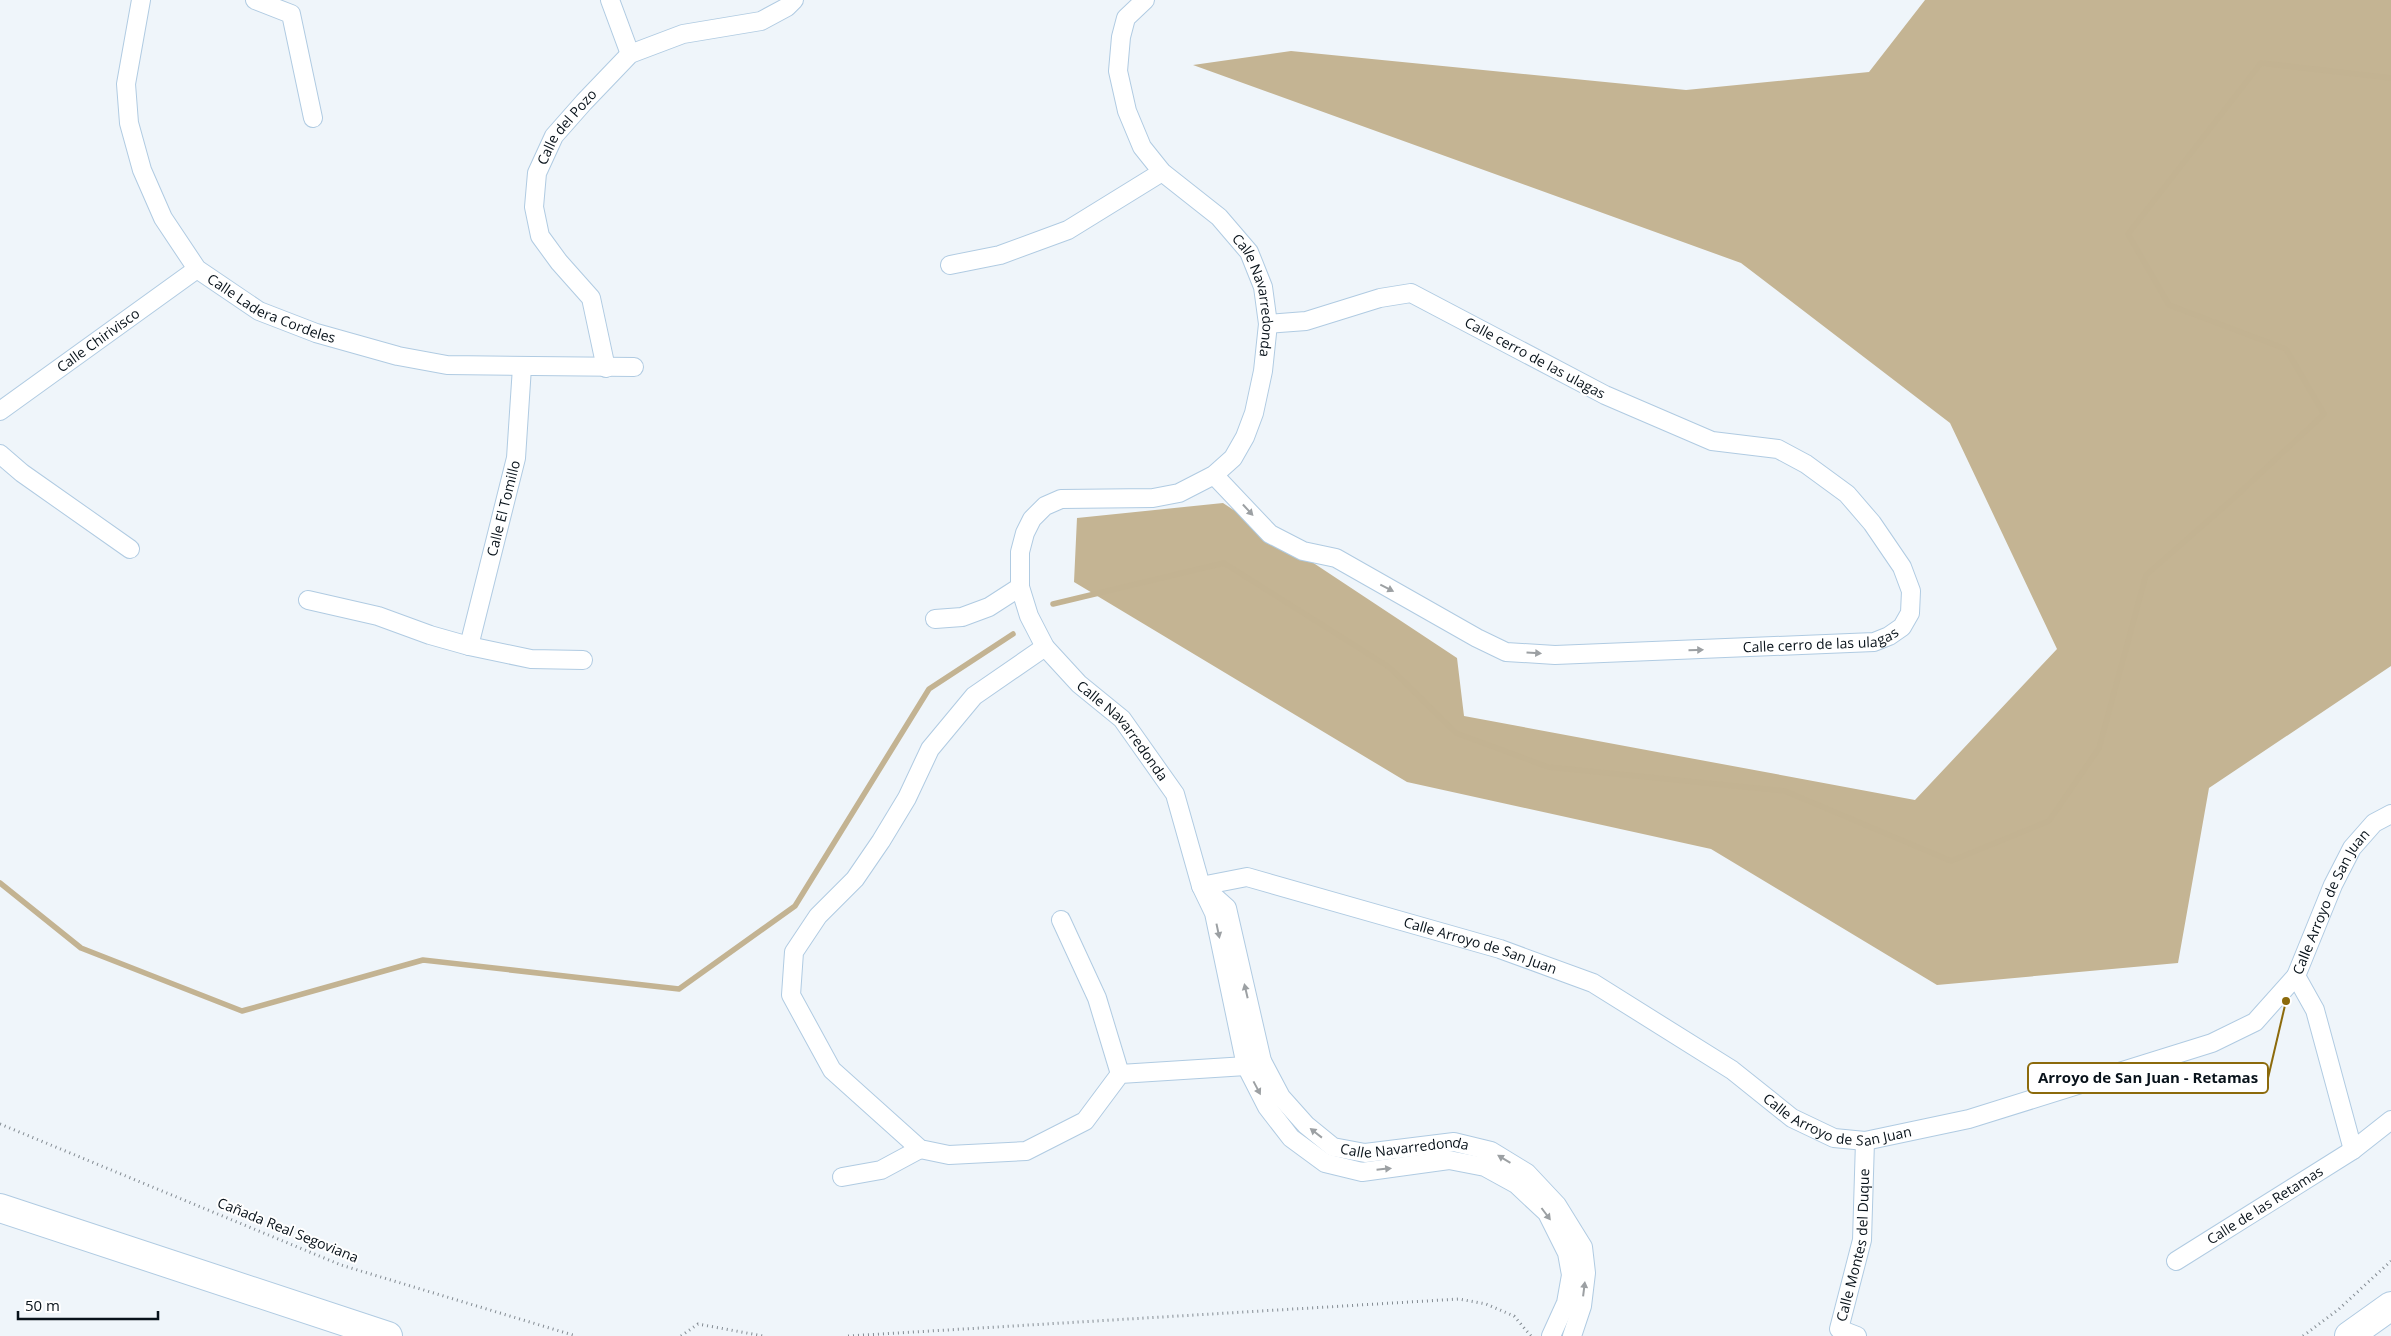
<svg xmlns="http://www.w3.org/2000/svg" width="2391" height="1336" font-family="'Open Sans',sans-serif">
<rect width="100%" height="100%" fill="#eff5fa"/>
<path fill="#c4b493" d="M1925 0H2391V666L2209 788 2178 963 1937 985 1711 849 1407 782 1074 582 1077 518 1223 503 1457 658 1464 716 1915 800 2057 649 1950 423 1741 263 1193 65 1291 51 1686 90 1869 72Z"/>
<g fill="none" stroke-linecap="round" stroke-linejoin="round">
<g stroke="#c3b392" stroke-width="5.5">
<path d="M1053 604 1224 563 1389 667 1456 733 1548 767 1785 791 1951 861 2049 821 2099 748 2146 575 2234 498 2324 414 2286 349 2169 305 2128 234 2261 63 2391 78"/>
<path d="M0 883 81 948 242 1011 423 960 679 989 795 906 929 689 1013 634"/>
</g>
<defs>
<g id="street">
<path id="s1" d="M141 0 126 84 129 123 142 170 163 218 197 269 259 311 316 333 398 356 447 365 634 367"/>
<path d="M255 0 291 14 313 118"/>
<path d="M610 0 630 54"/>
<path id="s2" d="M1145 0 1126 18 1121 37 1118 71 1127 111 1142 147 1162 172 1219 217 1249 252 1263 287 1268 324 1263 371 1254 413 1245 437 1233 458 1214 475 1179 493 1153 498 1061 499 1045 506 1032 519 1025 533 1020 552V587L1029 616 1045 647 1079 684 1122 719 1175 794 1201 886 1214 913 1246 1066 1267 1107 1291 1138 1325 1163 1362 1172 1449 1160 1485 1167 1516 1184 1547 1213 1567 1253 1571 1275 1566 1303 1551 1336"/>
<path d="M950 265 1000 255 1068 230 1162 172"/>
<path id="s3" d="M606 368 591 298 559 262 540 236 534 207 537 173 554 136 584 102 630 54 683 34 761 21 787 7 794 0"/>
<path id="s4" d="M0 411 197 269"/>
<path d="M0 454 22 473 130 549"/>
<path id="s5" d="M1214 475 1270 534 1303 551 1336 558 1477 638 1506 652 1555 655 1874 642 1889 636 1902 627 1910 613 1911 591 1902 567 1872 523 1847 494 1806 464 1778 449 1712 441 1605 395 1411 293 1380 298 1306 321 1268 324"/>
<path d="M308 600 378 616 430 635 469 646 531 659 583 660"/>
<path d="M935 619 962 617 989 607 1020 587"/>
<path id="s6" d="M469 646 516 458 522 367"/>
<path d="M1045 647 974 696 930 749 907 798 881 841 855 879 818 916 794 952 791 995 832 1070 920 1149 949 1155 1026 1151 1085 1121 1120 1074 1246 1066 1262 1061"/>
<path id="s7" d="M1201 886 1247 877 1500 949 1593 983 1732 1070 1792 1118 1834 1138 1865 1141 1969 1119 2212 1043 2255 1022 2296 976 2333 885 2352 848 2374 823 2391 814"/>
<path id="s8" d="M1208 891 1227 908 1262 1061 1281 1097 1306 1125 1333 1147 1365 1153 1454 1142 1491 1151 1527 1173 1557 1205 1583 1247 1586 1273 1582 1306 1572 1336"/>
<path d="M1061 920 1097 998 1120 1074"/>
<path d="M2296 976 2315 1010 2353 1150"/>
<path d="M842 1177 881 1170 920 1149"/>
<path id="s9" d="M2176 1261 2353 1150 2391 1120"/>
<path id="s10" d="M1857 1336 1839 1329 1862 1240 1865 1141"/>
</g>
<g id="highway">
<path d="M0 1208 388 1336"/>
<path d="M2349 1336 2391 1306"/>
</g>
</defs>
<use href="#street" stroke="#b0cbe2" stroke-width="20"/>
<use href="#highway" stroke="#b0cbe2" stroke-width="30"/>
<g stroke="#838b92" stroke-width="3" stroke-dasharray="1 4" stroke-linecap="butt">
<path d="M0 1124 341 1265 576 1336"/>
<path d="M681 1336 698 1324 763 1336"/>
<path d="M848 1336 1459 1299 1486 1304 1514 1316 1531 1336"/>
<path d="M2303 1336 2339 1309 2391 1261"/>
</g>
<use href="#street" stroke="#fff" stroke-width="18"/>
<use href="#highway" stroke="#fff" stroke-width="28"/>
</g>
<defs><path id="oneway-solid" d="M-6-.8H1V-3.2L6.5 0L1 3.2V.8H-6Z" transform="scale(1.25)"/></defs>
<g fill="#9ca0a3">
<use href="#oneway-solid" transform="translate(1248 510) rotate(47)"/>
<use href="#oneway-solid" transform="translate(1387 588) rotate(27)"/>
<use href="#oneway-solid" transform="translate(1696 650) rotate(-1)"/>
<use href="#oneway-solid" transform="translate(1534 653) rotate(4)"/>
<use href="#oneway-solid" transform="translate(1218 931) rotate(78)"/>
<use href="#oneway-solid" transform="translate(1246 991) rotate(-103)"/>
<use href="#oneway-solid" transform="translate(1257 1088) rotate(62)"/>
<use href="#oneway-solid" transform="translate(1316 1133) rotate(-142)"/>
<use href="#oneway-solid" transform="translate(1504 1159) rotate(-149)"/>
<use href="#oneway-solid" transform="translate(1384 1169) rotate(-6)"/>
<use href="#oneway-solid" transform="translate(1546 1214) rotate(53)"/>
<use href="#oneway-solid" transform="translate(1584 1289) rotate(-83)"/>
</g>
<g text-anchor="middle" stroke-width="4" stroke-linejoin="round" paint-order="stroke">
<g font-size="14" fill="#08121a" stroke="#fff">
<text dy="5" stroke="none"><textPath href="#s3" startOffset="271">Calle del Pozo</textPath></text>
<text dy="5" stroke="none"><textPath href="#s2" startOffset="354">Calle Navarredonda</textPath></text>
<text dy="5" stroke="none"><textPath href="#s1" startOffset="372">Calle Ladera Cordeles</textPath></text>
<text dy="5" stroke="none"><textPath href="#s4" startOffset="121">Calle Chirivisco</textPath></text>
<text transform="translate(1535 358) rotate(28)" y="5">Calle cerro de las ulagas</text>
<text dy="5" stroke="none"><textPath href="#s6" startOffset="142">Calle El Tomillo</textPath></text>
<text dy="5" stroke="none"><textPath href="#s5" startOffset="662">Calle cerro de las ulagas</textPath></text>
<text dy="5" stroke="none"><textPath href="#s2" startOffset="995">Calle Navarredonda</textPath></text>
<text dy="5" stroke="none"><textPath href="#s7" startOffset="1280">Calle Arroyo de San Juan</textPath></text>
<text dy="5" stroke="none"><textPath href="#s7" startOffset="290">Calle Arroyo de San Juan</textPath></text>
<text dy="5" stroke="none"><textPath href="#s7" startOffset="695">Calle Arroyo de San Juan</textPath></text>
<text dy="5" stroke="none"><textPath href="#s8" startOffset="368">Calle Navarredonda</textPath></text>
<text dy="5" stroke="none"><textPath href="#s9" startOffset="105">Calle de las Retamas</textPath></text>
<text transform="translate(288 1230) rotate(22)" y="5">Cañada Real Segoviana</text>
<text dy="5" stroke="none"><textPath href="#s10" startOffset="105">Calle Montes del Duque</textPath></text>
</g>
</g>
<path fill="none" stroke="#8c6a0b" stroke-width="2" d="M2286 1001L2268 1078"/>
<circle fill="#8c6a0b" stroke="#fff" stroke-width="2" cx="2286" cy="1001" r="5"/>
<rect fill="#fff" stroke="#8c6a0b" stroke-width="2" x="2028" y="1063" width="240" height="30" rx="5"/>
<g font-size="15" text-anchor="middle" font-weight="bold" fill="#08121a">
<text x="2148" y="1083">Arroyo de San Juan - Retamas</text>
</g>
<path d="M18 1311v8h140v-8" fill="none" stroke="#08121a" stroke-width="2.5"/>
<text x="25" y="1311" font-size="15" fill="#08121a" stroke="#ffffff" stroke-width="4" paint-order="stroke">50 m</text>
</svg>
